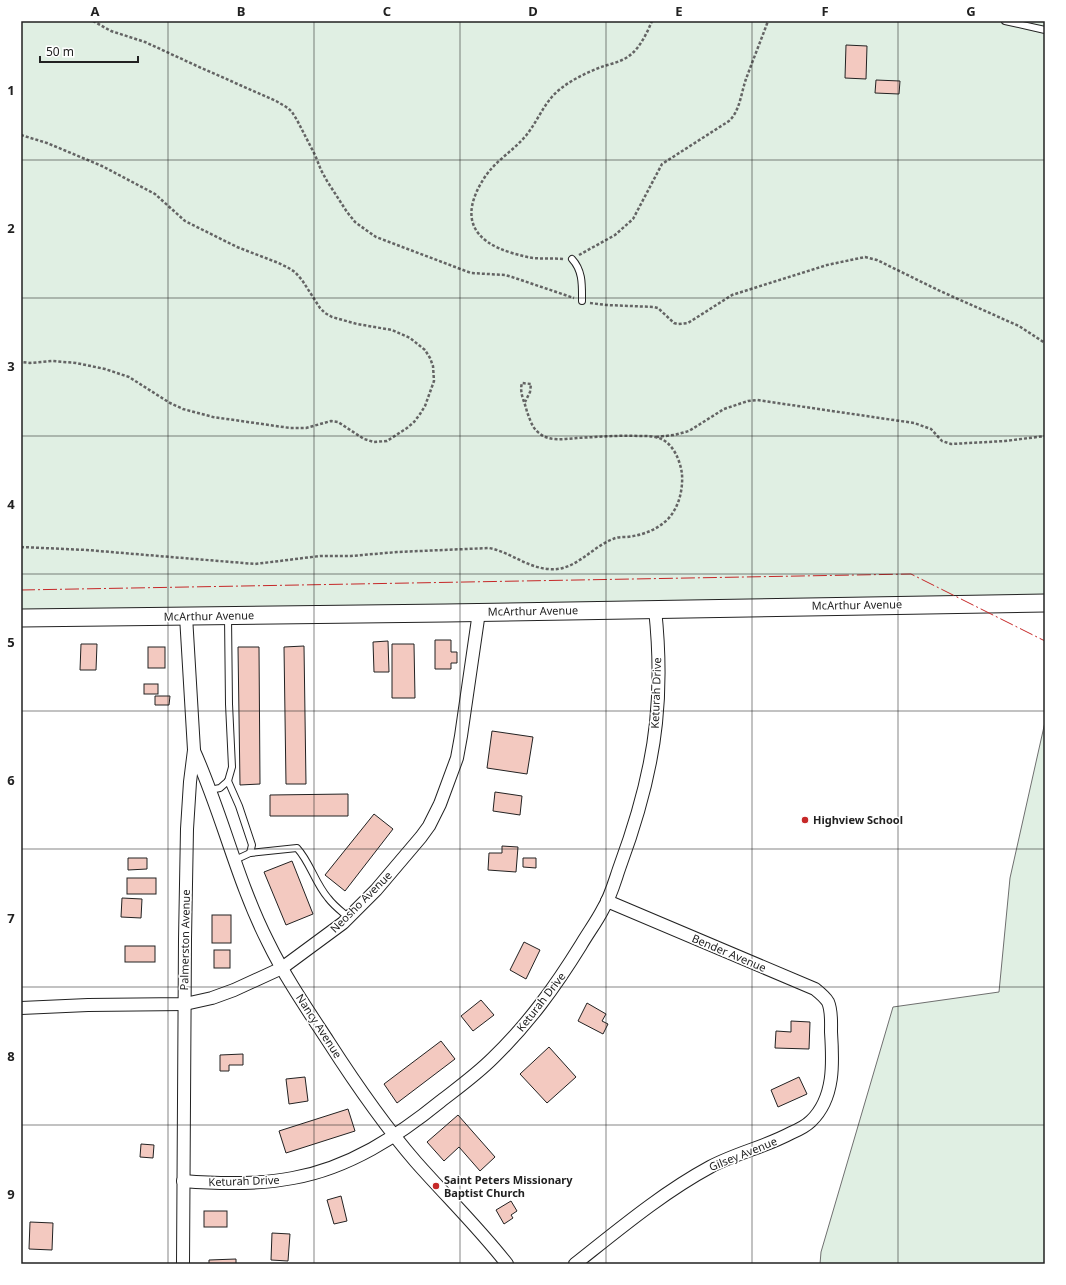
<svg xmlns="http://www.w3.org/2000/svg" width="1066" height="1285" font-family="'Noto Sans',sans-serif">
<rect width="100%" height="100%" fill="#fff"/>
<g fill="#e0efe3" stroke="#6f6f6f">
<path d="M21 21H1045V603L21 618Z"/>
<path d="M1045 722V1264H820L821 1252 893 1007 999 992 1010 878Z"/>
</g>
<g fill="#f3c9c0" stroke="#222">
<path d="M846 45 867 46 866 79 845 78Z"/>
<path d="M876 80 900 81 899 94 875 93Z"/>
<path d="M435 640H451V652H457V663H451V669H435Z"/>
<path d="M388 641 389 672H374L373 642Z"/>
<path d="M81 644H97L96 670H80Z"/>
<path d="M392 644H414L415 698H392Z"/>
<path d="M304 646 306 784H286L284 647Z"/>
<rect x="148" y="647" width="17" height="21"/>
<path d="M238 647H259L260 784 240 785Z"/>
<rect x="144" y="684" width="14" height="10"/>
<path d="M155 696H170L169 705H155Z"/>
<path d="M492 731 533 737 527 774 487 768Z"/>
<path d="M495 792 522 796 520 815 493 811Z"/>
<path d="M348 794V816H270V795Z"/>
<path d="M374 814 393 829 345 891 325 875Z"/>
<path d="M502 846 518 847 516 872 488 870 489 853H502Z"/>
<path d="M128 858H147V869L128 870Z"/>
<path d="M523 858H536V868L523 867Z"/>
<path d="M292 861 313 914 286 925 264 872Z"/>
<rect x="127" y="878" width="29" height="16"/>
<path d="M122 898 142 899 141 918 121 917Z"/>
<rect x="212" y="915" width="19" height="28"/>
<path d="M524 942 540 950 526 979 510 970Z"/>
<rect x="125" y="946" width="30" height="16"/>
<rect x="214" y="950" width="16" height="18"/>
<path d="M481 1000 494 1015 473 1031 461 1016Z"/>
<path d="M587 1003 606 1014 602 1021 608 1024 603 1034 578 1021Z"/>
<path d="M791 1021 810 1022 809 1049 775 1048 776 1031 791 1032Z"/>
<path d="M441 1041 455 1059 397 1103 384 1084Z"/>
<path d="M549 1047 576 1077 547 1103 520 1074Z"/>
<path d="M243 1054V1065H229V1071H220V1055Z"/>
<path d="M305 1077 308 1101 289 1104 286 1079Z"/>
<path d="M799 1077 807 1094 778 1107 771 1090Z"/>
<path d="M348 1109 355 1131 286 1153 279 1131Z"/>
<path d="M458 1115 495 1157 480 1171 459 1147 444 1161 427 1142Z"/>
<path d="M141 1144 154 1145 153 1158 140 1157Z"/>
<path d="M341 1196 347 1221 334 1224 327 1200Z"/>
<path d="M511 1201 517 1211 511 1215 513 1218 504 1224 496 1210Z"/>
<rect x="204" y="1211" width="23" height="16"/>
<path d="M30 1222 53 1223 52 1250 29 1249Z"/>
<path d="M272 1233 290 1234 288 1261 271 1260Z"/>
<path d="M236 1259V1264H209V1260Z"/>
</g>
<g fill="none" stroke-linecap="round" stroke-linejoin="round">
<defs>
<g id="lane">
<path d="M1005 21 1045 30"/>
<path d="M572 259C583 271 582 285 582 301"/>
<path d="M228 781 239 806 252 845 250 853 235 860"/>
<path d="M210 790 220 788 228 781 232 767 229 704 228 617"/>
<path d="M250 853 297 848C310 862 315 883 328 898 334 906 341 911 348 917"/>
</g>
<g id="street">
<path d="M194 751C222 813 237 881 268 942 285 977 307 1009 328 1041 355 1083 383 1124 416 1162 446 1196 479 1228 507 1264"/>
<path d="M21 1008 88 1005 185 1004 212 998 234 990 282 968 343 923 376 890 421 837 429 826 440 804 457 758 461 736 479 612"/>
<path d="M183 1181C220 1184 257 1185 293 1178 349 1168 398 1136 441 1101 459 1087 477 1074 493 1058 529 1023 555 987 581 945 588 933 597 921 603 909 611 896 615 880 620 866 637 820 651 771 656 723 660 685 659 646 655 609"/>
<path d="M183 1264 185 939 187 829 190 782 194 750 186 616"/>
<path d="M575 1264C618 1230 662 1193 710 1167 736 1153 765 1147 791 1133 798 1130 806 1126 811 1121 835 1098 833 1062 831 1032 831 1023 832 1011 828 1002 825 997 820 993 815 989L607 901"/>
</g>
<path id="secondary" d="M21 618 446 613 1045 603"/>
</defs>
<use href="#lane" stroke="#222" stroke-width="8"/>
<use href="#street" stroke="#222" stroke-width="14"/>
<use href="#secondary" stroke="#222" stroke-width="19"/>
<g stroke="#646464" stroke-width="2.5" stroke-dasharray="3 2" stroke-linecap="butt">
<path d="M93 21 111 31 145 42 197 66 276 101 288 108 292 112 297 120 315 155 321 170 327 181 347 212 355 222 366 230 376 237 471 273 505 275 512 277 574 298"/>
<path d="M21 135 47 143 102 166 155 194 185 221 237 247 276 262 287 267 295 272 302 280 320 308 325 313 332 317 357 324 392 330 410 338 425 350 430 358 433 366 434 381 425 406 420 414 414 422 407 428 387 441 374 442 364 439 338 422 331 421 306 428H290L213 417 183 409 170 403 129 377 105 369 76 363 52 361 30 363 21 362"/>
<path d="M579 255 615 235 633 219 662 164 729 121C740 111 741 93 746 79 753 60 761 40 768 21"/>
<path d="M563 259C553 258 543 259 533 258 526 257 519 255 512 253 472 241 460 217 483 180 493 163 510 153 523 139 537 124 543 103 559 90 571 80 586 73 601 67 610 64 621 62 629 56 640 48 647 33 652 21"/>
<path d="M590 303 606 305 654 307 658 308 674 323 678 324 688 323 732 295 827 265 865 257 877 260 940 291 1019 326 1045 343"/>
<path d="M656 437 674 435 689 431 724 409 748 401 757 400 914 423 931 429 942 441 951 444 1005 441 1045 436"/>
<path d="M21 547 87 550 255 564 320 556H351L397 552 489 548C510 552 526 567 548 569 575 572 590 548 613 539 617 537 622 537 627 537 643 535 657 530 668 519 679 507 683 490 682 474 680 459 672 440 655 437 650 436 645 436 640 436 618 435 598 437 577 438 564 439 549 442 539 433 532 428 530 419 527 412 525 402 519 393 522 383L531 384 530 392 525 402"/>
</g>
<use href="#lane" stroke="#fff" stroke-width="6"/>
<use href="#street" stroke="#fff" stroke-width="12"/>
<use href="#secondary" stroke="#fff" stroke-width="17"/>
<path stroke="#c62828" stroke-width="1" stroke-dasharray="14 3 2 3" stroke-linecap="butt" d="M21 590 911 574 1045 641"/>
</g>
<path fill="none" stroke="#222" stroke-width="1" stroke-opacity="0.55" d="M168 21V1264M314 21V1264M460 21V1264M606 21V1264M752 21V1264M898 21V1264M21 160H1045M21 298H1045M21 436H1045M21 574H1045M21 711H1045M21 849H1045M21 987H1045M21 1125H1045"/>
<g fill="#c62828" stroke="#fff" stroke-width="1.5">
<circle cx="805" cy="820" r="4"/>
<circle cx="436" cy="1186" r="4"/>
</g>
<g text-anchor="middle" stroke-width="3" stroke-linejoin="round" paint-order="stroke">
<g font-size="11" fill="#222" stroke="#fff">
<text transform="translate(857 605) rotate(-1)" y="4">McArthur Avenue</text>
<text transform="translate(533 611) rotate(-1)" y="4">McArthur Avenue</text>
<text transform="translate(209 616) rotate(-1)" y="4">McArthur Avenue</text>
<text transform="translate(656 693) rotate(-88)" y="4">Keturah Drive</text>
<text transform="translate(361 902) rotate(-45)" y="4">Neosho Avenue</text>
<text transform="translate(185 940) rotate(-89)" y="4">Palmerston Avenue</text>
<text transform="translate(729 953) rotate(23)" y="4">Bender Avenue</text>
<text transform="translate(541 1002) rotate(-52)" y="4">Keturah Drive</text>
<text transform="translate(319 1026) rotate(57)" y="4">Nancy Avenue</text>
<text transform="translate(743 1154) rotate(-22)" y="4">Gilsey Avenue</text>
<text transform="translate(244 1181) rotate(-2)" y="4">Keturah Drive</text>
</g>
<g font-size="11" font-weight="bold" fill="#222" stroke="#fff" text-anchor="start">
<text x="813" y="824">Highview School</text>
<text x="444" y="1184">Saint Peters Missionary<tspan x="444" dy="13">Baptist Church</tspan></text>
</g>
</g>
<rect width="1066" height="1285" fill="none" stroke="#ffffff" stroke-width="44"/>
<path d="M40 56v6h98v-6" fill="none" stroke="#222222" stroke-width="2"/>
<text x="46" y="56" font-size="12" fill="#222222" stroke="#ffffff" stroke-width="3" paint-order="stroke">50 m</text>
<rect x="22" y="22" width="1022" height="1241" fill="none" stroke="#222" stroke-width="1.5"/>
<g font-size="13" text-anchor="middle" font-weight="bold" fill="#222">
<text x="95" y="16">A</text>
<text x="241" y="16">B</text>
<text x="387" y="16">C</text>
<text x="533" y="16">D</text>
<text x="679" y="16">E</text>
<text x="825" y="16">F</text>
<text x="971" y="16">G</text>
<text x="11" y="95">1</text>
<text x="11" y="233">2</text>
<text x="11" y="371">3</text>
<text x="11" y="509">4</text>
<text x="11" y="647">5</text>
<text x="11" y="785">6</text>
<text x="11" y="923">7</text>
<text x="11" y="1061">8</text>
<text x="11" y="1199">9</text>
</g>
</svg>
